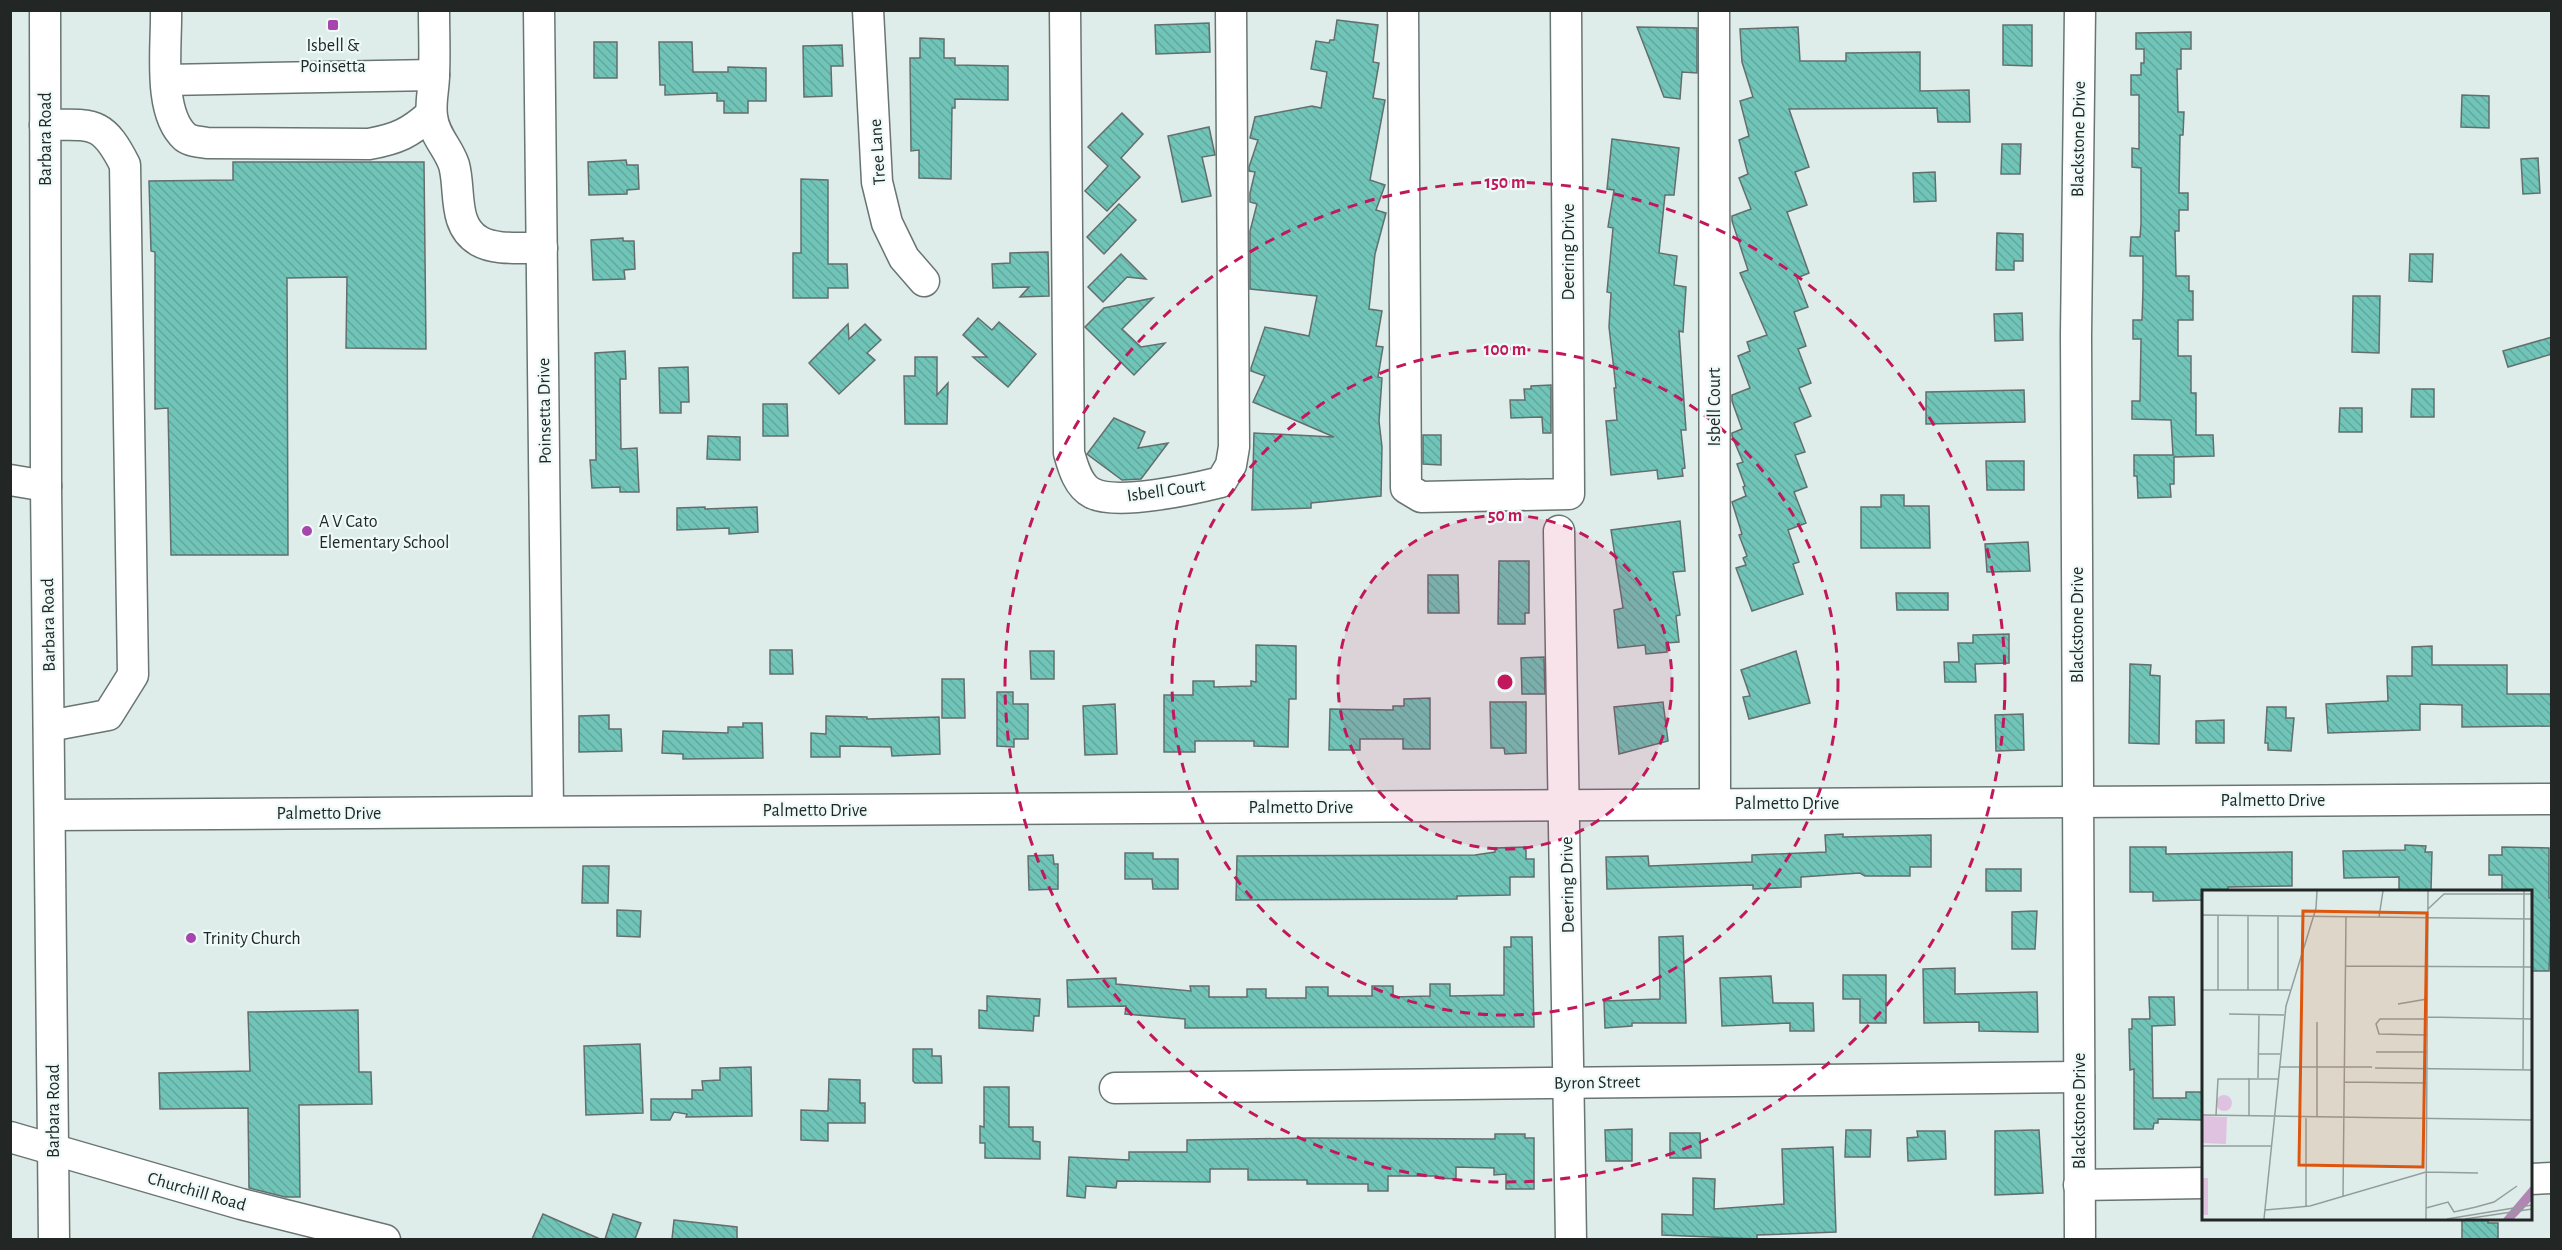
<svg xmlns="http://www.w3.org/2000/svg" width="2562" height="1250" font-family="'Alegreya Sans',sans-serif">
<defs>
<pattern id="building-back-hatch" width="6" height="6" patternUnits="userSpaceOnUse" patternTransform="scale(1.5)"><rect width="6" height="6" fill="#70c4b8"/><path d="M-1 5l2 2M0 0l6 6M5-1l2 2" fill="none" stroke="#61a89e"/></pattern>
</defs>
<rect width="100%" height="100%" fill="#dfedea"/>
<g fill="url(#building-back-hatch)" stroke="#636f6d" stroke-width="1.5">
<path d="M1337 20 1378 25 1373 62 1379 63 1373 98 1385 100 1370 180 1385 185 1376 210 1386 213 1375 254 1369 309 1382 311 1376 346 1383 347 1378 377 1382 378 1379 421 1382 447 1381 496 1311 503V508L1252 510 1254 433 1334 437 1253 402 1265 376 1251 371V368L1265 327 1309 336 1317 296 1250 289V231L1257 204 1250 202V193L1255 172 1249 171V167L1258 140 1250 138 1255 117 1312 106 1321 108 1327 72 1311 69 1316 41 1329 43 1330 40H1334Z"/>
<path d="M1209 23 1210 52 1156 54 1155 25Z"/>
<path d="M2003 25H2032V66L2003 65Z"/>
<path d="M1637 27 1697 28V73L1682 72 1680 99 1664 97Z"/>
<path d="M1798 27 1800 61H1846V53L1920 52V91L1969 90 1970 122H1938L1937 108 1789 109 1809 167 1795 172 1807 205 1787 212 1809 273 1797 278 1808 307 1794 312 1806 346 1798 349 1811 383 1799 388 1811 416 1794 423 1805 452 1795 455 1807 487 1794 492 1806 523 1788 530 1799 562 1793 564 1803 594 1752 611 1736 568 1746 565 1743 558 1747 556 1739 535 1742 534 1732 502 1746 496 1743 487 1745 486 1737 464 1743 462 1732 436V433L1742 429 1732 401V395L1750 388 1738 356 1750 351 1747 342 1767 335 1740 273 1748 270 1732 221V216L1751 209 1739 178 1748 174 1739 140 1749 136 1740 101 1753 97 1742 62 1740 29Z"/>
<path d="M2191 32V49H2181V69H2177L2178 112H2184L2183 135H2180L2179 193H2188V210H2179V231H2175L2176 276H2189V291H2193V320H2178V356H2191V393H2196V435H2213L2214 456 2174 457V484H2170L2171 497 2138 498 2137 476H2134V455H2173L2171 420 2132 419V401H2140L2141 339H2133V320H2142L2143 290V256H2130L2131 237H2140L2141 224V168L2132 167V148L2139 149V95H2131V75H2141V63H2144V49H2136V33Z"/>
<path d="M920 38 944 39V58H955V65L1008 66V100L955 99V108H952L951 179 919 178V150L911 151 910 58H920Z"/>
<rect x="594" y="42" width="23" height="36"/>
<path d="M659 42H692L693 72H728V67L766 68V101H748V113H724V101H717V93L665 95V85H660Z"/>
<path d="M842 45 843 66H831L832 96 804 97 803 46Z"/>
<path d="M2462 95 2489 96V128L2461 127Z"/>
<path d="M1122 113 1143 134 1121 158 1140 177 1107 211 1085 191 1108 166 1088 147Z"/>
<path d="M1209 127 1215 155 1202 157 1211 196 1182 202 1168 136Z"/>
<path d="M1612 139 1679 148 1674 195H1665L1659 253 1677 256 1674 285 1686 287 1683 332 1679 331 1686 430H1681L1685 468 1682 469 1683 476 1658 479 1657 470 1611 475 1606 421 1617 420 1614 388H1616L1609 327 1611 293 1607 292 1613 228 1608 227 1614 190 1607 189Z"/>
<path d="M2002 144H2021L2020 174H2001Z"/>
<path d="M2538 158 2540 193 2523 194 2521 159Z"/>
<path d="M626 160 627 165H638L639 189 627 190V194L589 195 588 162Z"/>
<path d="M233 162H424L426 349 346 348 347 277 287 278 288 555H171L168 408 155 409V252L151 251 149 181 233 180Z"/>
<path d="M1935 172 1936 201 1914 202 1913 173Z"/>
<path d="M801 179 828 180V264H847L848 288H828V298H793V253H801Z"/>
<path d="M1119 204 1136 220 1104 254 1087 237Z"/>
<path d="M1997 233 2023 234V261H2014V270H1996Z"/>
<path d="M623 238V241H634L635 269 624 270 625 279 593 280 591 240Z"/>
<path d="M1048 252 1049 296 1020 297 1029 287 993 288 992 264 1010 263V253Z"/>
<path d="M1121 254 1146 279 1127 277 1103 302 1088 287Z"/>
<path d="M2410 254H2433L2432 282 2409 281Z"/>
<path d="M2353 296H2380L2379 353 2352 352Z"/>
<path d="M1153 298 1122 329 1141 347 1165 343 1134 375 1085 327 1104 308Z"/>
<path d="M2022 313 2023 340 1995 341 1994 314Z"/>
<path d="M978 318 992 330 999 322 1036 354 1008 387 973 357H987L963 335Z"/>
<path d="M848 324 849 339 865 324 881 340 867 353 875 360 839 394 809 363Z"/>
<path d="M2552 337V354L2508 367 2503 351Z"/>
<path d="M625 351 626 379H620L621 449 637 448 639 492H620V487L592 488 590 460H596L595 353Z"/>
<path d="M915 357H937V395L948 383 947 424H905L904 376H915Z"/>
<path d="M688 367 689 402H681V413H660L659 368Z"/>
<path d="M1551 385V433H1543L1542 417 1511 418 1510 400H1525L1524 389H1531V386Z"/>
<path d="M2412 389H2434V417H2411Z"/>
<path d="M2024 390 2025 422 1926 424V392Z"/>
<path d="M763 404H787L788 436H763Z"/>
<path d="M2340 408H2362V432H2339Z"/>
<path d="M1114 418 1145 432 1138 448 1168 443 1141 479 1122 480 1087 454Z"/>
<path d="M1423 435H1441V465L1423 464Z"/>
<path d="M708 436 740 437V460L707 459Z"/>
<path d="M1986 461H2024V490H1987Z"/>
<path d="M1881 495H1904V506H1929L1930 548H1861V507H1881Z"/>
<path d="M705 507V509L757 507 758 532 729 534V528L677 530V508Z"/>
<path d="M1680 521 1685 571 1673 572 1680 615 1676 616 1679 642 1666 643 1667 652 1646 654 1645 645 1618 648 1614 610 1623 608 1611 530Z"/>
<path d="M2028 542 2030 571 1987 572 1985 544Z"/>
<path d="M1499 561H1529V613H1525V624H1498Z"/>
<path d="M1428 575H1458L1459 613H1428Z"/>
<path d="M1896 593H1948V610H1897Z"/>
<path d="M2009 634V663L1975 664 1976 682H1945L1944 662H1959L1958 643H1973V635Z"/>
<path d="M1256 645 1296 646V699H1289L1288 747 1254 746V741H1195V752H1164V695H1193V681H1214V687L1251 686V681L1256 682Z"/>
<path d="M2432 646V665H2507V694H2552V726L2462 727V705L2420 704V730L2328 733 2326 704 2388 701 2387 676H2412V647Z"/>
<path d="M770 650H792L793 674H770Z"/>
<path d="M1030 651H1054V679H1031Z"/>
<path d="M1796 651 1810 703 1749 719 1743 697 1750 696 1741 670Z"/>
<path d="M1544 657 1545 694H1522L1521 658Z"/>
<path d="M2130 664 2151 665 2150 675 2160 676 2159 744 2129 743Z"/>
<path d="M942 679H964L965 718H942Z"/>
<path d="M997 692H1013V704H1028V739H1014V747L997 746Z"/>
<path d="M1430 698V749H1403V739H1360V750H1329L1330 709 1393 710V706H1404V699Z"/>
<path d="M1490 702H1526V753L1505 754 1504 748H1491Z"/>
<path d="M1663 702 1668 741 1619 754 1614 707Z"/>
<path d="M1115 704 1117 754 1085 755 1083 706Z"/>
<path d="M2267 707H2286V718H2294L2291 751 2268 750V743H2265Z"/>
<path d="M2023 714 2024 750 1996 751 1995 715Z"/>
<path d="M609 715V729H621L622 751 579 752V716Z"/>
<path d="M826 716 867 717V719L939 717 940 754 892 756 891 747 840 746V757H811V733L826 734Z"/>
<path d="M2224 720V743H2196V721Z"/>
<path d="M743 723H762L763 758 683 759V754L662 753 663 731 728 733V727H743Z"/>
<path d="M1843 834V837L1931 835V867H1910V876H1865L1860 873 1801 877V887L1753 889V885L1607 889 1606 857 1648 856 1649 866 1752 862V855L1826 852 1825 835Z"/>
<path d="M2405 845 2426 846 2425 852H2432L2431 891H2399V877L2344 878 2343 851 2405 850Z"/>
<path d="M1526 847V859H1534V877H1510V895L1457 896V899L1236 900 1237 856 1475 855 1495 852V848Z"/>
<path d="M2130 847H2166V854L2292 852V886L2228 887V891H2204V900L2153 901V892H2130Z"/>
<path d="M2502 847 2549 848V898H2552L2549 971H2530V891H2502V875H2489V855H2502Z"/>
<path d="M1125 853H1153V859H1178V889H1153L1152 879H1125Z"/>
<path d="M1053 855 1054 864H1058V889L1029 890 1028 856Z"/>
<path d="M583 866H609L608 903H582Z"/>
<rect x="1986" y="869" width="35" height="22"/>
<path d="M617 910 641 911 640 937 617 936Z"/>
<path d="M2037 911 2035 949H2012V912Z"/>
<path d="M1683 936 1686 1023H1632V1026L1605 1028 1604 1001 1660 999 1659 937Z"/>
<path d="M1511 937H1532L1534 1027 1185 1028V1019L1125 1014 1126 1006 1068 1007 1067 980 1116 978V984L1191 991 1190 986H1209V997H1247V989H1266V998H1306V987H1328V996H1372V986H1393V997L1430 996V984H1450V996L1504 995V947H1511Z"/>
<path d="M1955 968V994L2037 992 2038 1032 1979 1031V1022L1924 1023 1923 969Z"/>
<path d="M1843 975H1886V1023H1860V999H1843Z"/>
<path d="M1771 976 1773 1003H1813L1814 1031H1790V1023L1722 1026 1720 978Z"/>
<path d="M987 996 1040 999 1039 1016H1034L1033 1031 979 1028V1010L987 1011Z"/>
<path d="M2149 997H2174L2175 1025 2152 1026 2153 1098H2186V1092H2204V1120L2158 1119V1123H2154L2153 1129H2134V1069L2130 1070 2129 1029H2132V1019H2150Z"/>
<path d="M358 1010 359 1072H371L372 1104 299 1105 300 1197H285L249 1188 248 1108 160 1109 159 1073 250 1071 248 1012Z"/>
<path d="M640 1044 643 1113 586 1115 584 1046Z"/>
<path d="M913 1049H932V1056H941L942 1083H915L913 1081Z"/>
<path d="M751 1067 752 1116 686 1117 687 1114 674 1112 670 1120H651V1099H692V1090H703L702 1081 720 1080V1068Z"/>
<path d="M829 1079 860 1080V1103H865V1123H828V1141L801 1140V1110L828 1111Z"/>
<path d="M984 1087H1009V1127H1033V1141L1040 1142V1159L985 1158V1143H980V1126L984 1127Z"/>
<path d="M1632 1129V1161H1606L1605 1130Z"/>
<path d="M1846 1130H1871L1870 1157H1845Z"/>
<path d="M2039 1130 2043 1193 1995 1195V1131Z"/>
<path d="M1917 1131H1945L1946 1159 1908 1161 1907 1138 1918 1137Z"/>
<path d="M1670 1133H1700L1701 1158H1670Z"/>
<path d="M1495 1134H1525V1138H1534V1189H1506V1174L1494 1175V1168L1456 1167V1179L1437 1178V1176H1388V1191H1368V1184H1307V1180H1248V1169H1210V1182L1117 1181 1116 1188 1086 1186 1085 1198 1067 1196 1069 1157 1129 1160V1152H1187V1140L1308 1138 1495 1139Z"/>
<path d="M1833 1147 1836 1232 1757 1235V1239L1662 1235V1214L1693 1215V1178L1715 1179 1714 1209 1784 1204 1782 1149Z"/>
<path d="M543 1214 600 1239H532Z"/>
<path d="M613 1214 641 1223 635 1239H605Z"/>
<path d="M2462 1219H2488V1223H2498V1239H2462Z"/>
<path d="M674 1220 737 1227V1239H672Z"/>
</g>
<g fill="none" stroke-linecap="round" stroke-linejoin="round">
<defs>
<g id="minor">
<path d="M45 10 46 486 54 1240"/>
<path d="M166 10C167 45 157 112 185 137 190 141 200 142 207 143L369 144C397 139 410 133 431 114"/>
<path d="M434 10C434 32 435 53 434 75 434 88 430 103 432 116 434 136 448 147 454 165 461 190 452 225 479 241 496 251 523 247 542 248"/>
<path d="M539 10 548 811"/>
<path d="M868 10 877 182 887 223 904 258 924 281"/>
<path d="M1065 10 1069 453C1073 467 1078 486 1092 493 1117 506 1193 489 1221 482L1231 465 1234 447 1231 10"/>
<path d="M1403 10 1406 488 1421 497 1569 494 1566 10"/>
<path d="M1714 10 1715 804"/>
<path d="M2080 10 2076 335 2080 1240"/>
<path d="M167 80 434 75"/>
<path d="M45 125C92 125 102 119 125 165L133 675 108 715 49 726"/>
<path d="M10 480 46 486"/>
<path d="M1559 531 1571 1240"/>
<path d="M50 815 2552 799"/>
<path d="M1115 1088 2079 1077"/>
<path d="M10 1137 241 1204 385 1240"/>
<path d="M2530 1179 2552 1178"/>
<path d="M2079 1185 2204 1183"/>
</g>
</defs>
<use href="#minor" stroke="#697573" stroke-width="33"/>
<use href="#minor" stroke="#fff" stroke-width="30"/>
</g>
<circle cx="1505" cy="682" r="167" fill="#c2185b" fill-opacity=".12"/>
<g fill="none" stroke="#c2185b" stroke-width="3" stroke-dasharray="10 8">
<circle cx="1505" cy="682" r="167"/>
<circle cx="1505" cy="682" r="333"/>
<circle cx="1505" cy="682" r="500"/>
</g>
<g fill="#a645ad" stroke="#edfaf8" stroke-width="2">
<rect x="327" y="19" width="12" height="12" rx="3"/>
<circle cx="307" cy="531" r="6"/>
<circle cx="191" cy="938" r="6"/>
</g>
<g text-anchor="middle" stroke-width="4.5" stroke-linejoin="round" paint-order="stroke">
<g font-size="18" fill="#222726" stroke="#edfaf8" text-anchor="start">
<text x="333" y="51" text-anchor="middle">Isbell &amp;<tspan x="333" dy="21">Poinsetta</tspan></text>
<text x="319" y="527">A V Cato<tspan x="319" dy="21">Elementary School</tspan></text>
<text x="203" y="944">Trinity Church</text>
</g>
<g font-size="18" fill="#222726" stroke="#edfaf8">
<text transform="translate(45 139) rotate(-90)" y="6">Barbara Road</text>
<text transform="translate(2078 139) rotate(-89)" y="6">Blackstone Drive</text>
<text transform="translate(877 152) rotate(-94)" y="6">Tree Lane</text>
<text transform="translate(1568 252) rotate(-90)" y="6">Deering Drive</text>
<text transform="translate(1714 407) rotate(-90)" y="6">Isbell Court</text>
<text transform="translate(544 411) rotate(-91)" y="6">Poinsetta Drive</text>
<text transform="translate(1166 490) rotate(-8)" y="6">Isbell Court</text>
<text transform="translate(48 625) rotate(-91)" y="6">Barbara Road</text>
<text transform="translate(2077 625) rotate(-90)" y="6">Blackstone Drive</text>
<text x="2273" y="806">Palmetto Drive</text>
<text x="1787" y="809">Palmetto Drive</text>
<text x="1301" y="813">Palmetto Drive</text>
<text x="815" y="816">Palmetto Drive</text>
<text x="329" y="819">Palmetto Drive</text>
<text transform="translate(1567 885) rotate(-91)" y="6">Deering Drive</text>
<text transform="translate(1597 1082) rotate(-1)" y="6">Byron Street</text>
<text transform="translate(53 1111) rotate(-90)" y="6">Barbara Road</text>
<text transform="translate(2079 1111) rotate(-90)" y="6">Blackstone Drive</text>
<text transform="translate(197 1191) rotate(16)" y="6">Churchill Road</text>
</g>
</g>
<g transform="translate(2202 890)">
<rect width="330" height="330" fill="#dfedea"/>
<path d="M14 213a8 8 0 1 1 16 0a8 8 0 1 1-16 0ZM0 226 25 227 24 254 0 253ZM0 288H6V325H0Z" fill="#dfc2e0"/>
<path d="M330 295V310L312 329H301Z" fill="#b285b4"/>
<path fill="none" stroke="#939e9c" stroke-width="1.5" d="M226 19 242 4H330M0 25 330 29M16 26V100M177 27 181 1M144 76 330 77M0 100H88M46 100V26M76 100V26M196 114 225 109M27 124 82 125M225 127 330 129M225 145 177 144 174 134 178 129H225M174 162H225M56 164H78M78 177H170M173 178 330 180M321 179 322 1M56 188 57 125M142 192 224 193M0 225 330 230M14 225 16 189H76M47 225V188M115 227V132M0 256H69M141 307 144 27M104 317V228M224 318 246 312 252 322 274 317 292 312 315 296M63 320 108 316 224 282 276 283M62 329 84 116 114 18 115 1M224 329 226 1M245 329 330 315M263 329 330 319"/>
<path fill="#de560d" fill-opacity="0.15" stroke="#de560d" stroke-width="3" d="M101 21 225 23 221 277 97 275Z"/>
<rect width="330" height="330" fill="none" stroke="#222726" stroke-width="3"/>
</g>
<circle cx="1505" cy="682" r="9" fill="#c2185b" stroke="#edfaf8" stroke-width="3"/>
<g font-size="18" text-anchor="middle" font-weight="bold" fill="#c2185b" stroke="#edfaf8" stroke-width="4.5" stroke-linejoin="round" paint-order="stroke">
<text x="1505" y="188">150 m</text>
<text x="1505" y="355">100 m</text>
<text x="1505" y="521">50 m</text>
</g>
<rect width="2562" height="1250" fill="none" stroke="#222726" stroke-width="24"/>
</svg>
